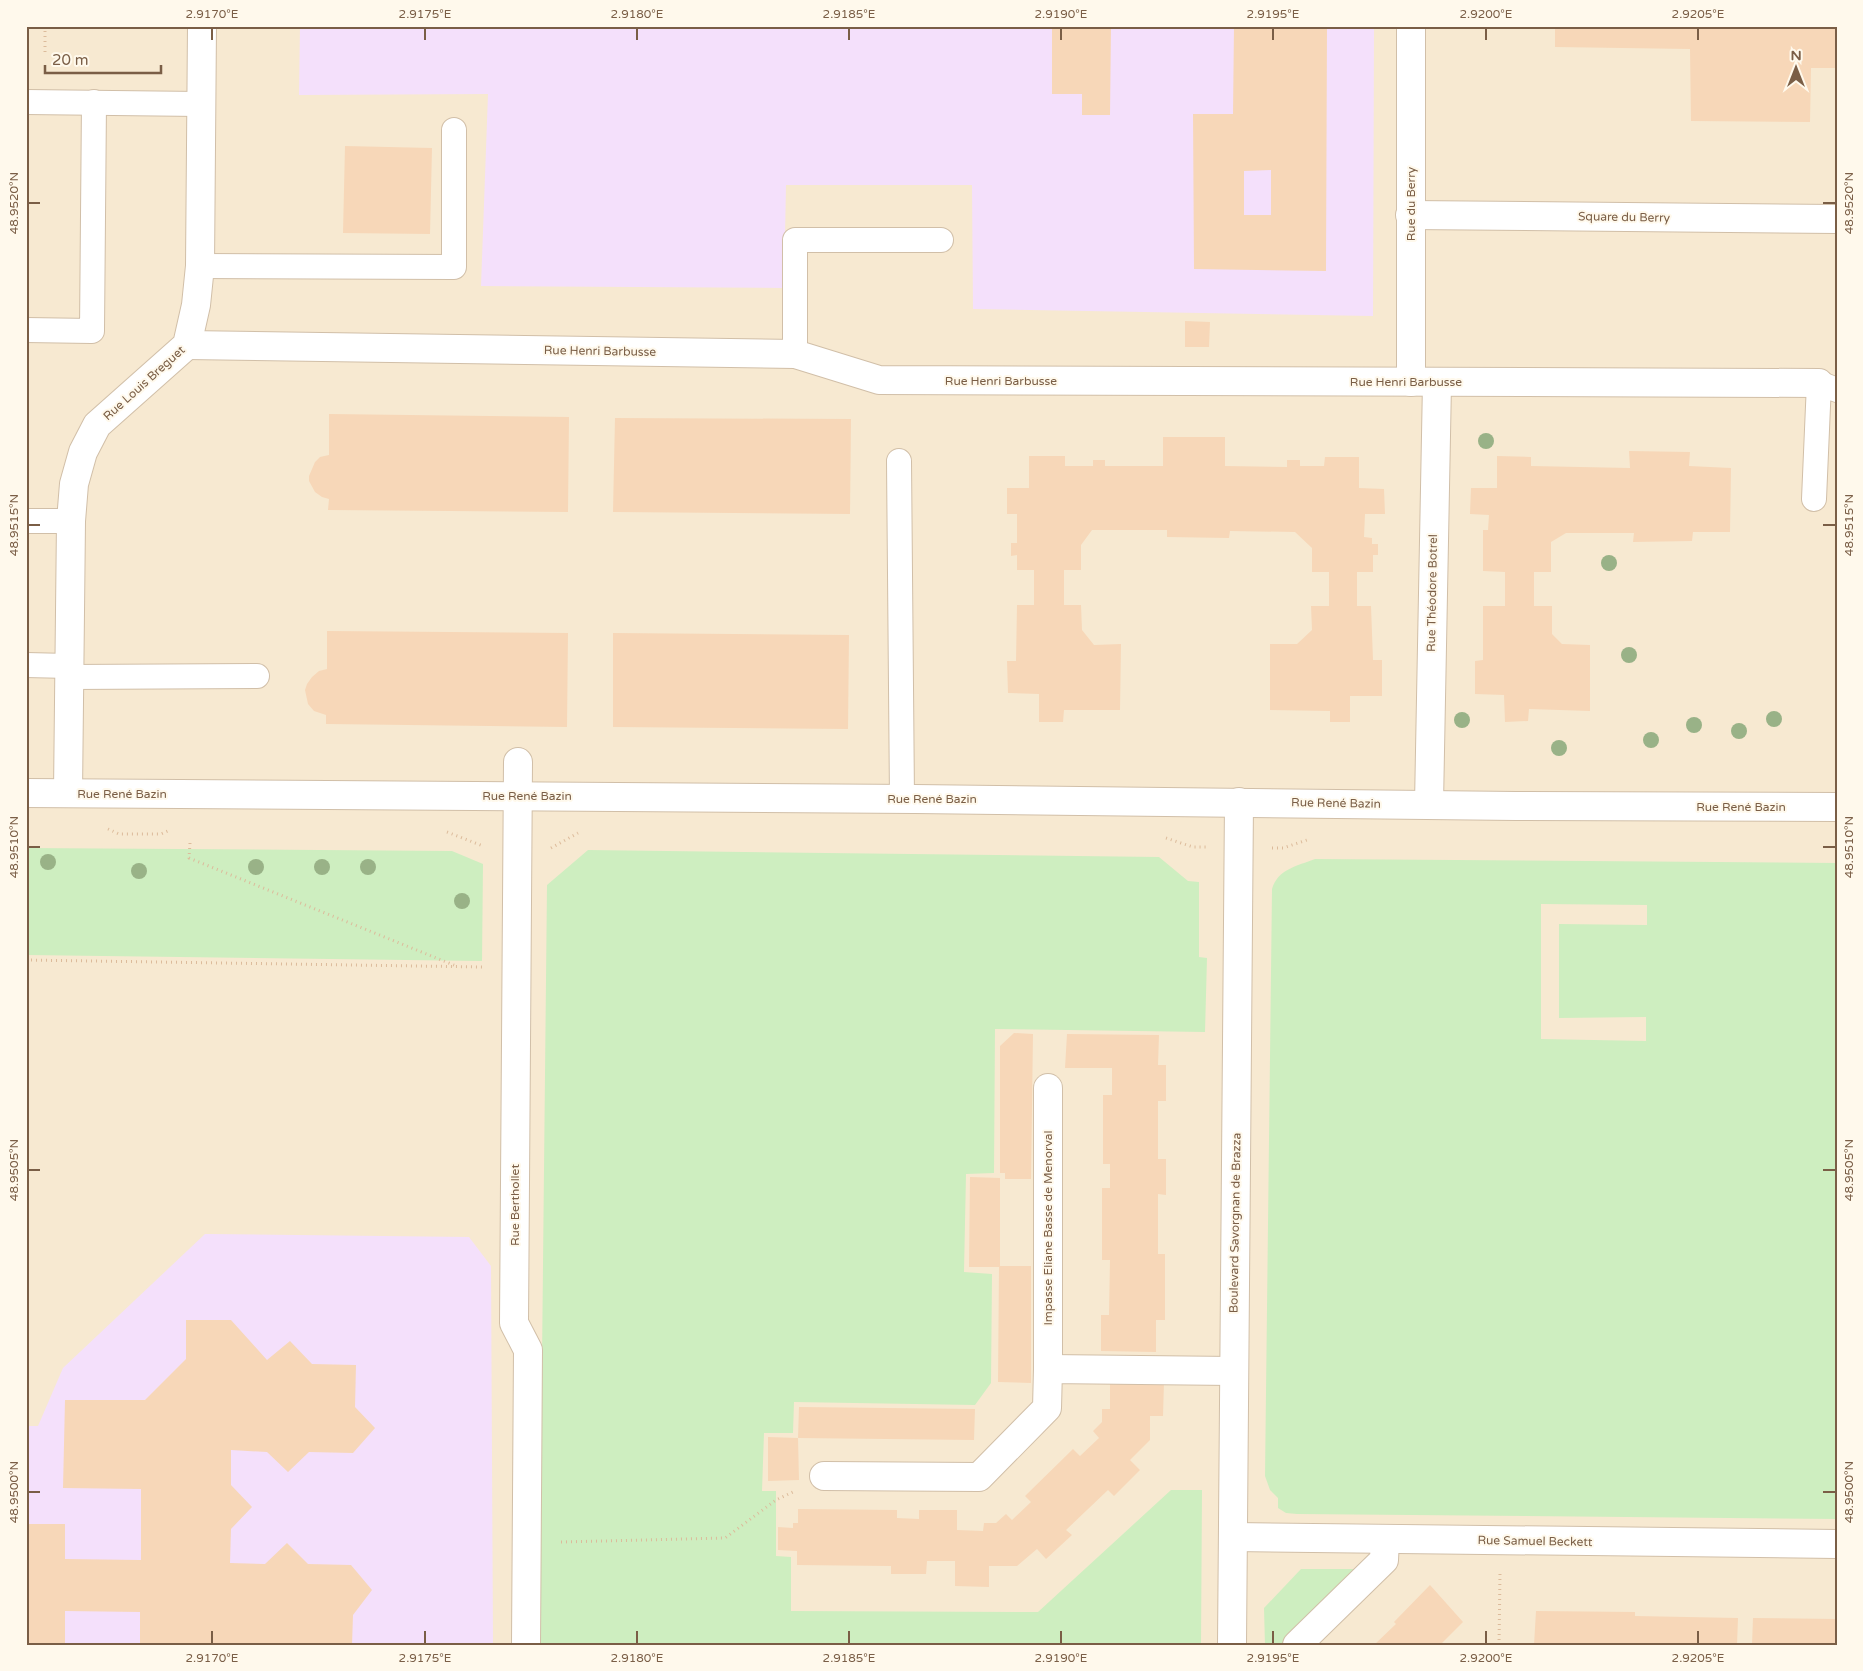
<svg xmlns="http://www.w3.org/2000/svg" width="1863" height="1671" font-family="'Varela Round',sans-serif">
<rect width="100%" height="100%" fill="#fef7e3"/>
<rect fill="#f7e9d1" x="26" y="26" width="1811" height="1619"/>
<g fill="#f4e0fb">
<path d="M300 26H1374L1373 316 973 309 972 185H786L784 288 481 286 488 94 299 95Z"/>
<path d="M205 1234 469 1237 491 1266 493 1645H26V1426H38L63 1368Z"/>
</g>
<g fill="#ceeec0" fill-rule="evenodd">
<path d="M26 848 452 851 483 864 482 961 26 955Z"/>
<path d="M588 850 1159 857 1188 881 1199 882V957L1207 958 1205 1032 995 1029 994 1173 966 1174 964 1272 992 1274 991 1383 975 1405 794 1402 793 1433H764L762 1491H776V1556L791 1557V1611L1038 1612 1171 1490H1202L1201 1645H539L547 885Z"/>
<path d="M1315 859 1837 863V1519L1297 1514 1286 1513 1278 1508V1498L1270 1490 1265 1476 1272 889C1278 869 1297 866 1315 859ZM1541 904 1647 905V925L1559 924V1018L1646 1017V1041L1541 1039Z"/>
<path d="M1301 1569H1359L1281 1645H1265L1264 1608Z"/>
</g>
<g fill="#f7d7b8" fill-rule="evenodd">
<path d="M1052 26H1111L1110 115H1082V94H1052Z"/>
<path d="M1234 26H1327L1326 271 1194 269 1193 114H1233ZM1271 170V215H1244V171Z"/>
<path d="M1555 26H1837V68H1811L1810 122 1691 121 1690 49 1555 47Z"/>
<path d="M345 146 432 148 430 234 343 233Z"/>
<path d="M1185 321 1210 322 1209 347H1185Z"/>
<path d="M329 414 569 417 568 512 328 510 329 499 322 497 315 492 309 481V476L315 462 320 457 329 455Z"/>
<path d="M615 418 851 419 850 514 613 512Z"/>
<path d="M1163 437H1225V466L1287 467V460H1300V466H1324L1325 457H1359V488L1384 489 1385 514H1365L1364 537 1372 538V544H1378V555H1373V572H1357V606H1371L1373 660H1382V696H1350V722H1330V711L1270 710V644H1297L1312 630 1311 606H1329V572H1312V548L1295 532 1230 531 1229 538 1167 537V530H1092L1081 545V570H1064V605H1081L1082 630 1094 645 1121 644 1120 710H1064L1063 722H1039V694L1008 693 1007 661H1016L1017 605H1034V570H1017V555L1011 556V543H1017V514H1007V488H1029V456H1065V466H1093V460H1105V466H1163Z"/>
<path d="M1629 451 1690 452 1689 466 1731 468 1730 532H1693L1692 541 1633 542 1634 533H1566L1551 542V572H1534V606H1552V634L1562 644 1590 645V711L1529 709 1528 721 1505 722 1504 695 1475 694V661L1483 660V606H1505V572L1483 571V530H1488L1489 515 1470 514 1471 488H1497V456L1531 457V466L1630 468Z"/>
<path d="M327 631 568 633 567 727 326 724V715L314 711 308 704 305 690 307 684 312 677 319 671 327 669Z"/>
<path d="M613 633 849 635 848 729 613 727Z"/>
<path d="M1014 1033 1033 1034 1031 1179H1005V1173H1000V1046Z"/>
<path d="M1067 1034 1159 1035 1158 1065H1166V1101H1158V1159H1166V1195L1158 1194V1254H1165V1320H1156V1352L1101 1351V1315H1109L1110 1260H1102V1188H1110V1164H1103V1095H1112V1068H1065Z"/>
<path d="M970 1177 1000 1178V1266H1031V1383L998 1382 999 1267H969Z"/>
<path d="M186 1320H231L267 1360 290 1341 312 1364 356 1365 355 1407 375 1428 353 1453 309 1452 288 1472 267 1452 231 1450V1485L252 1507 231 1529 230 1563 265 1564 287 1543 308 1564 351 1565 372 1590 353 1615 352 1645H140V1612L65 1611V1645H26V1524H65V1559L141 1560V1489L63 1488 65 1400H145L186 1359Z"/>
<path d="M1110 1380 1164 1382 1163 1416H1150V1440L1130 1460 1140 1470 1114 1496 1108 1490 1066 1530 1072 1535 1046 1559 1037 1549 1017 1566H989V1587L955 1586V1561H927L926 1574H891V1566L797 1565V1551L778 1550V1527L793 1528V1523H798V1509L897 1510V1518L919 1519V1510H957V1530L983 1531 984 1523H996L1006 1514 1012 1520 1031 1502 1025 1496 1073 1449 1080 1456 1099 1438 1093 1431 1102 1422V1409H1110Z"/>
<path d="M799 1407 975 1409 974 1440 798 1438 799 1480 768 1481V1437L798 1438Z"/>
<path d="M1430 1585 1463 1622 1440 1645H1374L1396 1624 1394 1622Z"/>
<path d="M1536 1611 1635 1612V1616L1738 1618 1737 1645H1534Z"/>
<path d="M1753 1618 1837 1619V1645H1752Z"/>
</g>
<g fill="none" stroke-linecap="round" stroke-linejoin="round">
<defs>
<g id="service">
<path d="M26 102 200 104"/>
<path d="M200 266 454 267V130"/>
<path d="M26 330 92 331 94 102"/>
<path d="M795 354V240H941"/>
<path d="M899 461 902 799"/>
<path d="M1814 499 1819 383 1837 390"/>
<path d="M26 521H71"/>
<path d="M26 665 69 666"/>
<path d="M69 677 257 676"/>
</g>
<path id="pedestrian" d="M518 762 514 1323 528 1350 526 1645"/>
<g id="minor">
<path d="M1410 215 1837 219"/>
<path d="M187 345 795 354 879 380 1819 383"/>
<path d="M1411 382V26"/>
<path d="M68 793 71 521 74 484 83 452 97 425 187 345 196 305 200 266 202 26"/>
<path d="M1429 804 1437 383"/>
<path d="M1048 1088V1369"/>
<path d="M824 1476 979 1477 1047 1408 1048 1369 1233 1371"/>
<path d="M1233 1537 1837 1544"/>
<path d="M1297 1645 1384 1560 1385 1539"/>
</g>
<g id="tertiary">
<path d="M26 793 915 799 1516 806 1837 807"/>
<path d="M1232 1645 1239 802"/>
</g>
</defs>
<use href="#service" stroke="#d1bfa8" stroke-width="26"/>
<use href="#pedestrian" stroke="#d1bfa8" stroke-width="30"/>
<use href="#minor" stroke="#d1bfa8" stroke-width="30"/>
<use href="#tertiary" stroke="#d1bfa8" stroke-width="30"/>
<g stroke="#dcbb9b" stroke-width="3" stroke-dasharray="1 4" stroke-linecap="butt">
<path d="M45 52V26"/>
<path d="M108 829 119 834H161L170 830"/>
<path d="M447 832 483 846"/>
<path d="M1166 838 1193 847H1206"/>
<path d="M190 843 189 858 456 966"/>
<path d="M551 848 578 833"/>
<path d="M1272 848H1283L1307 840"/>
<path d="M26 960 483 967"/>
<path d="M561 1542 725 1538 776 1500 795 1491"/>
<path d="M1499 1645 1500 1573"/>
</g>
<use href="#service" stroke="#fff" stroke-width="24"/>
<use href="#pedestrian" stroke="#fff" stroke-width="28"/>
<use href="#minor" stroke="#fff" stroke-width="28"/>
<use href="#tertiary" stroke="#fff" stroke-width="28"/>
</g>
<g fill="#99b287">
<circle cx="1486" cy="441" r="8"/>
<circle cx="1609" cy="563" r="8"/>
<circle cx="1629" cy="655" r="8"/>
<circle cx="1774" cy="719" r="8"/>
<circle cx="1462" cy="720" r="8"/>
<circle cx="1694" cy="725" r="8"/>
<circle cx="1739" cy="731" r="8"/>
<circle cx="1651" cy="740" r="8"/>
<circle cx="1559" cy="748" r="8"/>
<circle cx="48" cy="862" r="8"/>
<circle cx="256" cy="867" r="8"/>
<circle cx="322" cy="867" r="8"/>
<circle cx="368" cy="867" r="8"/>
<circle cx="139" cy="871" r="8"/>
<circle cx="462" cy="901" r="8"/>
</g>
<path fill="none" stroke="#7a5e46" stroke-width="2" d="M212 28V40M425 28V40M637 28V40M849 28V40M1061 28V40M1273 28V40M1486 28V40M1698 28V40M28 203H40M1823 203H1836M28 525H40M1823 525H1836M28 847H40M1823 847H1836M28 1170H40M1823 1170H1836M28 1492H40M1823 1492H1836M212 1631V1644M425 1631V1644M637 1631V1644M849 1631V1644M1061 1631V1644M1273 1631V1644M1486 1631V1644M1698 1631V1644"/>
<g text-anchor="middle" stroke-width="4" stroke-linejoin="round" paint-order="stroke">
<g font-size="12" fill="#7a5e46" stroke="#fff9ec">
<text transform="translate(1411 204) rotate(-90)" y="4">Rue du Berry</text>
<text transform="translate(1624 217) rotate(1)" y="4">Square du Berry</text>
<text transform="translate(600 351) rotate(1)" y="4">Rue Henri Barbusse</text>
<text x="1001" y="385">Rue Henri Barbusse</text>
<text x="1406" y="386">Rue Henri Barbusse</text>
<text transform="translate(144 383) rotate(-42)" y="4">Rue Louis Breguet</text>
<text transform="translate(1432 593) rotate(-89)" y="4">Rue Théodore Botrel</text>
<text x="122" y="798">Rue René Bazin</text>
<text x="527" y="800">Rue René Bazin</text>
<text x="932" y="803">Rue René Bazin</text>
<text transform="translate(1336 803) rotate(1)" y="4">Rue René Bazin</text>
<text x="1741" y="811">Rue René Bazin</text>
<text transform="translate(515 1205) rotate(-90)" y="4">Rue Berthollet</text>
<text transform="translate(1235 1223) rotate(-89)" y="4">Boulevard Savorgnan de Brazza</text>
<text transform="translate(1048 1228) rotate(-90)" y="4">Impasse Eliane Basse de Menorval</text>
<text transform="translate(1535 1541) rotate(1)" y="4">Rue Samuel Beckett</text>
</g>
</g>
<rect width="1863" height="1671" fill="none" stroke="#fff9ec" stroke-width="55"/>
<g transform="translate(1796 68)" stroke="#fff9ec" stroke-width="4" paint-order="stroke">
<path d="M0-4L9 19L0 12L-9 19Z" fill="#7a5e46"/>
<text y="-8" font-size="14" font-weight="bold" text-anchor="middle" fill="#7a5e46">N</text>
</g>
<path d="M45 65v8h116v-8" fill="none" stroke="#7a5e46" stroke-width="2.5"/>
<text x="52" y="65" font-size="15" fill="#7a5e46" stroke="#fff9ec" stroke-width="4" paint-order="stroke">20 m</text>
<rect x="28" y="28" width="1808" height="1616" fill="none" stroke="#7a5e46" stroke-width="2"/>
<g font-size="12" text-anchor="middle" fill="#7a5e46">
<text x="212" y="18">2.9170°E</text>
<text x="425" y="18">2.9175°E</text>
<text x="637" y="18">2.9180°E</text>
<text x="849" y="18">2.9185°E</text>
<text x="1061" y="18">2.9190°E</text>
<text x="1273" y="18">2.9195°E</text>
<text x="1486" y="18">2.9200°E</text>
<text x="1698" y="18">2.9205°E</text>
<text transform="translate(14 203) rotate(-90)" y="4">48.9520°N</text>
<text transform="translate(1849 203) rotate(-90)" y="4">48.9520°N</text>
<text transform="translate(14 525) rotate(-90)" y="4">48.9515°N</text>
<text transform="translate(1849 525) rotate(-90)" y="4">48.9515°N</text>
<text transform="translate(14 847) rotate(-90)" y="4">48.9510°N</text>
<text transform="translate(1849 847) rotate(-90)" y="4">48.9510°N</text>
<text transform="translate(14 1170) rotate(-90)" y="4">48.9505°N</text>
<text transform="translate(1849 1170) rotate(-90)" y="4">48.9505°N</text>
<text transform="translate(14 1492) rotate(-90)" y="4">48.9500°N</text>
<text transform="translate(1849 1492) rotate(-90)" y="4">48.9500°N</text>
<text x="212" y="1662">2.9170°E</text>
<text x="425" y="1662">2.9175°E</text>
<text x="637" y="1662">2.9180°E</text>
<text x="849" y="1662">2.9185°E</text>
<text x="1061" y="1662">2.9190°E</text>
<text x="1273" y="1662">2.9195°E</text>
<text x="1486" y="1662">2.9200°E</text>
<text x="1698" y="1662">2.9205°E</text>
</g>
</svg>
